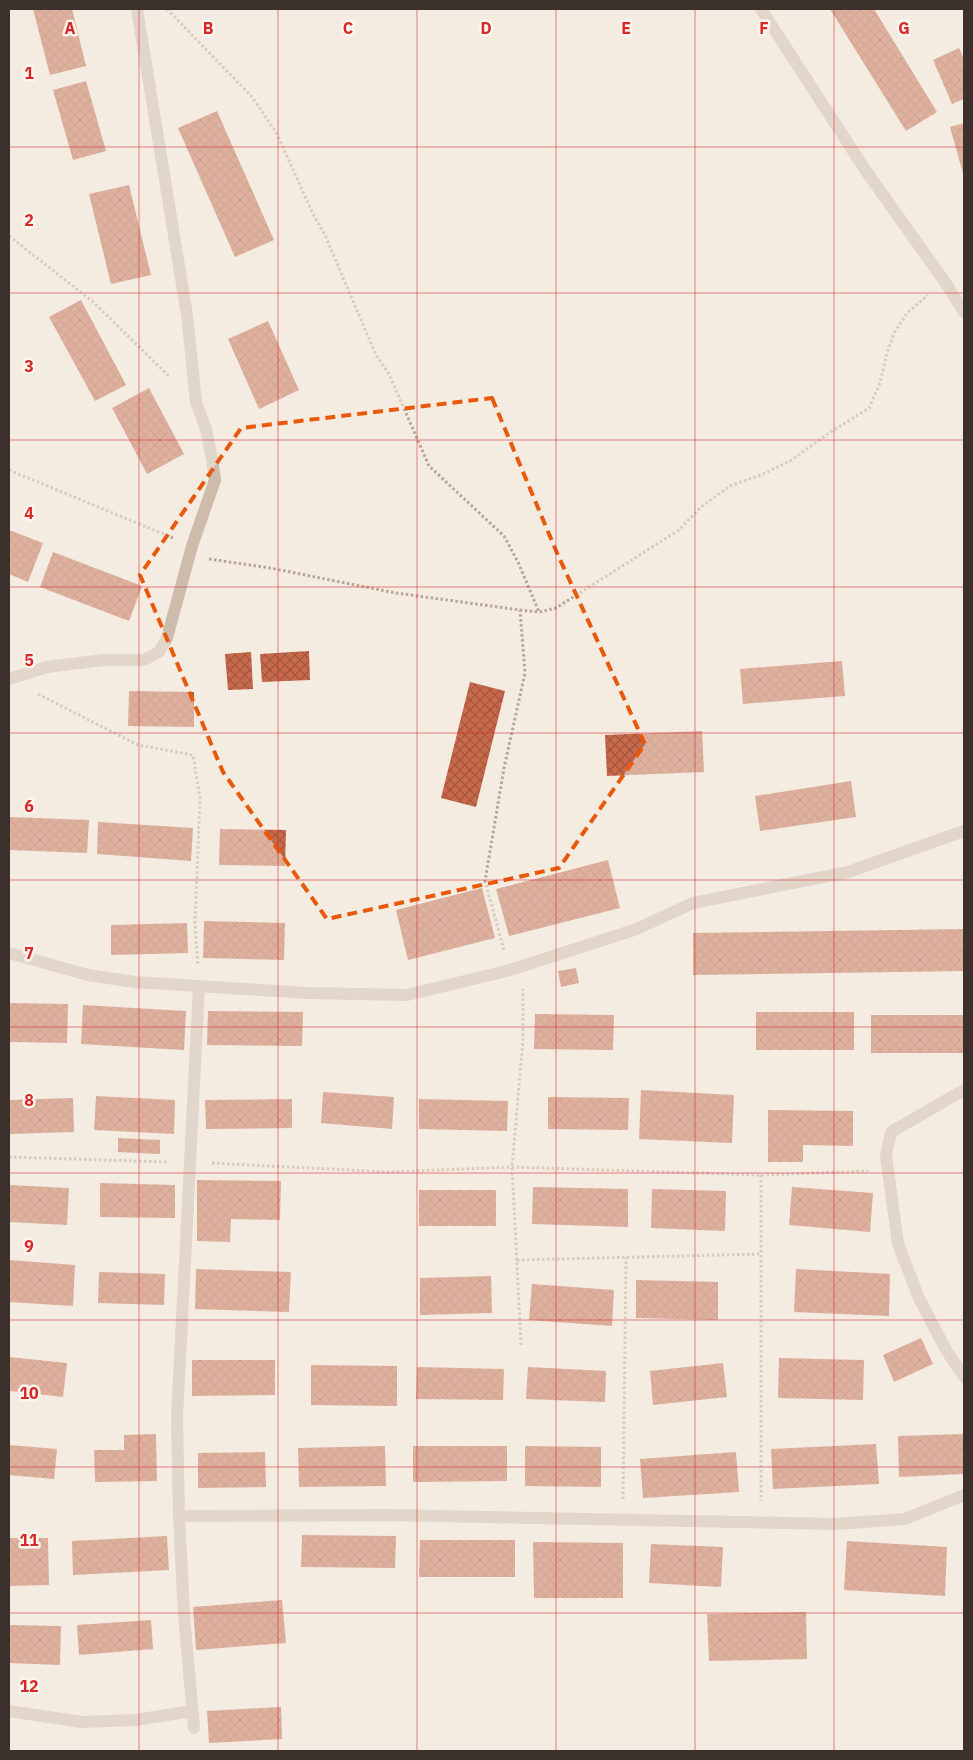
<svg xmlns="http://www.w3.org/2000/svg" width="973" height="1760" font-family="'IBM Plex Sans',sans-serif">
<defs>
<pattern id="building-cross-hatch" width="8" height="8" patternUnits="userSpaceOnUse" patternTransform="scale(1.25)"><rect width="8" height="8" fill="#c8694b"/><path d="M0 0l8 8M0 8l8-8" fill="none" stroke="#a4573f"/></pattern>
</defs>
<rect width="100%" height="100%" fill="#f4ebe1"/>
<g fill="url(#building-cross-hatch)">
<path d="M33 9H72L86 66 50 75Z"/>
<path d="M830 9H874L937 112 906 131Z"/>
<path d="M959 48 964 59V99L952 104 933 60Z"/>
<path d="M86 81 106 151 73 160 53 90Z"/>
<path d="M217 111 274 240 235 257 178 128Z"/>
<path d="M964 123V177L950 127Z"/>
<path d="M129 185 151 275 111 284 89 194Z"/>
<path d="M81 300 126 385 95 401 49 317Z"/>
<path d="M268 321 299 390 259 409 228 339Z"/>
<path d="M149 388 184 454 147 474 112 408Z"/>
<path d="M9 530 43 543 28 582 9 574Z"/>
<path d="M53 552 142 586 129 621 40 587Z"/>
<path d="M309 651 310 680 262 682 260 654Z"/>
<path d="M251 652 253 689 228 690 225 654Z"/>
<path d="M842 661 845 696 743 704 740 669Z"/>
<path d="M470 682 505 691 476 807 441 798Z"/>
<path d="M129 691 194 692V727L128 726Z"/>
<path d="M702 731 704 772 607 776 605 735Z"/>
<path d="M851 781 856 817 760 831 755 796Z"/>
<path d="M9 817 89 820 87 853 9 850Z"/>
<path d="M98 822 193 828 191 861 97 854Z"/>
<path d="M220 829 286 830 285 866 219 865Z"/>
<path d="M608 860 620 908 509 936 496 889Z"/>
<path d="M482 888 495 938 408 960 396 910Z"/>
<path d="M204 921 285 923 284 960 203 958Z"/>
<path d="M187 923 188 953 111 955V925Z"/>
<path d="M964 929V971L693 975V933Z"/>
<path d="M576 968 579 983 561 987 558 971Z"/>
<path d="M9 1003 68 1004 67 1043 9 1042Z"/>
<path d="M83 1005 186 1011 184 1050 81 1044Z"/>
<path d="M208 1011 303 1012 302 1046 207 1045Z"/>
<rect x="756" y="1012" width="98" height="38"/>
<path d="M535 1014 614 1015 613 1050 534 1049Z"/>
<rect x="871" y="1015" width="93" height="38"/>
<path d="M641 1090 734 1095 732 1143 639 1139Z"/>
<path d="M323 1092 394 1097 392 1129 321 1123Z"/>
<path d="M96 1096 175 1100 174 1134 94 1130Z"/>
<path d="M548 1097 629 1098 628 1130 548 1129Z"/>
<path d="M73 1098 74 1132 9 1134V1100Z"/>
<path d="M292 1099V1128L206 1129 205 1100Z"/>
<path d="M419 1099 508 1101 507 1131 419 1129Z"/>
<path d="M768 1110 853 1111V1146L803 1145V1162H768Z"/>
<path d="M118 1138 160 1140V1154L118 1152Z"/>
<path d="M197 1180 281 1181 280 1220 231 1219 230 1242 197 1241Z"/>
<path d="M100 1183 175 1185V1218L100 1217Z"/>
<path d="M9 1185 69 1188 67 1225 9 1222Z"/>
<path d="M533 1187 628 1189V1227L532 1224Z"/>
<path d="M792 1187 873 1193 870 1232 789 1225Z"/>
<path d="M652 1189 726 1191 725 1231 651 1228Z"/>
<rect x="419" y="1190" width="77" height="36"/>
<path d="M9 1260 75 1265 73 1306 9 1302Z"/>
<path d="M196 1269 291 1272 289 1312 195 1309Z"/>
<path d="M796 1269 890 1274 889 1316 794 1312Z"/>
<path d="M99 1272 165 1274 164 1305 98 1303Z"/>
<path d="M491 1276 492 1313 420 1315V1278Z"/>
<path d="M636 1280 718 1282V1320L636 1318Z"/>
<path d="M532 1284 614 1290 612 1326 529 1320Z"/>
<path d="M921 1338 933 1364 894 1382 883 1355Z"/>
<path d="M9 1357 67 1363 63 1397 9 1391Z"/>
<path d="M779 1358 864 1360 863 1400 778 1398Z"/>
<path d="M192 1360H275V1395L192 1396Z"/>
<path d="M723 1363 727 1397 653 1405 650 1371Z"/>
<path d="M311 1365 397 1366V1406L311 1405Z"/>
<path d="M417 1367 504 1369 503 1400 416 1399Z"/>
<path d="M528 1367 606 1371 605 1402 526 1399Z"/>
<path d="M156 1434 157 1481 95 1482 94 1450H124V1435Z"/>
<path d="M964 1434V1474L899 1477 898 1436Z"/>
<path d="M876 1444 879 1484 773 1489 771 1449Z"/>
<path d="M9 1445 57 1449 54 1479 9 1475Z"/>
<path d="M385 1446 386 1486 299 1487 298 1448Z"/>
<path d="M413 1446H507V1481L413 1482Z"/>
<path d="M525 1446 601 1447V1487L525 1486Z"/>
<path d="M265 1452 266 1487 198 1488V1453Z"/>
<path d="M736 1452 739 1492 643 1498 640 1459Z"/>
<path d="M302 1535 396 1536 395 1568 301 1567Z"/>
<path d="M167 1536 169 1570 73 1575 72 1541Z"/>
<path d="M9 1538H48L49 1585 9 1586Z"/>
<path d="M420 1540H515V1577H419Z"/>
<path d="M847 1541 947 1547 945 1596 844 1590Z"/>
<path d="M533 1542 623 1543V1598H534Z"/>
<path d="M651 1544 723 1547 721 1587 649 1583Z"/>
<path d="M282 1600 286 1643 196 1650 193 1607Z"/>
<path d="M806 1612 807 1659 709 1661 707 1614Z"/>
<path d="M151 1620 153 1649 79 1655 77 1625Z"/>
<path d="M9 1625 61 1626 60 1665 9 1663Z"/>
<path d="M281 1707 282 1739 209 1743 207 1711Z"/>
</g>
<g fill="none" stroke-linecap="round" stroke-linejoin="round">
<g stroke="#b9a596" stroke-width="3" stroke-dasharray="2.5 2.5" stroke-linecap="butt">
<path d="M167 9 252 97 276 132 314 216 325 235 376 355 389 374 429 466 504 536 518 562 539 612"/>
<path d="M9 236 92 301 170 377"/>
<path d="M9 470 173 538"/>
<path d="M209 559 270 568 396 593 520 610 539 612 556 608 679 530 701 507 730 486 763 474 790 461 829 433 869 408 880 383 887 353 894 333 907 313 928 295"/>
<path d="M38 694 138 745 193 755 200 798 195 923 198 966"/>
<path d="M504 950 485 881 504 768 525 673 520 610"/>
<path d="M9 1157 168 1162"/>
<path d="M212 1163 389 1172 512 1167 761 1175 868 1171"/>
<path d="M761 1175V1501"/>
<path d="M517 1260 761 1254"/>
<path d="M521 1345 512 1167 523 1040V989"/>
<path d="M623 1499 626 1257"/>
</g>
<g stroke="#cdbbac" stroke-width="12">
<path d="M761 9 864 168 945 282 964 312"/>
<path d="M9 679 47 667 103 660H144L159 652 167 638 192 546 215 480 212 458 206 429 196 402 187 315 137 9"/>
<path d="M9 953 88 975 135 982 308 993 407 995 510 970 634 930 693 903 848 872 964 831"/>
<path d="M964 1090 891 1132 886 1155 898 1244 919 1298 946 1350 964 1377"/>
<path d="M179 1516 390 1515 836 1524 905 1519 964 1495"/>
<path d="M9 1711 82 1722 136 1720 192 1711"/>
<path d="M194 1728 184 1615 179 1516 177 1418 199 986"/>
</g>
</g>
<path d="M0 0H973V1760H0ZM492 398 557 553 645 744 559 868 327 919 223 772 140 575 241 428Z" fill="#f4ebe1" fill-opacity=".55" fill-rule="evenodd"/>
<path fill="none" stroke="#e8590c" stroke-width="4" stroke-dasharray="10 6" stroke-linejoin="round" d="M492 398 557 553 645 744 559 868 327 919 223 772 140 575 241 428Z"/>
<path fill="none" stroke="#d62828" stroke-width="1" stroke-opacity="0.55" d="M139 9V1751M278 9V1751M417 9V1751M556 9V1751M695 9V1751M834 9V1751M9 147H964M9 293H964M9 440H964M9 587H964M9 733H964M9 880H964M9 1027H964M9 1173H964M9 1320H964M9 1467H964M9 1613H964"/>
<g font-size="16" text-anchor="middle" font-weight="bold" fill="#d62828" stroke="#fbf5ee" stroke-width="5" stroke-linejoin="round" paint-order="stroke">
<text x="70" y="34">A</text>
<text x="208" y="34">B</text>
<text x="348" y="34">C</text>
<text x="486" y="34">D</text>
<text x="626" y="34">E</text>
<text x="764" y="34">F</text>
<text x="904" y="34">G</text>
<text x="29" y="79">1</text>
<text x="29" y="226">2</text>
<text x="29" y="372">3</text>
<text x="29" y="519">4</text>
<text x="29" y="666">5</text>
<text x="29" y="812">6</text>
<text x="29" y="959">7</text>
<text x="29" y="1106">8</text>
<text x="29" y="1252">9</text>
<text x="29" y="1399">10</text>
<text x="29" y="1546">11</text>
<text x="29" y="1692">12</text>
</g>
<rect width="973" height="1760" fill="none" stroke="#3b302b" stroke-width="20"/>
</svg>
